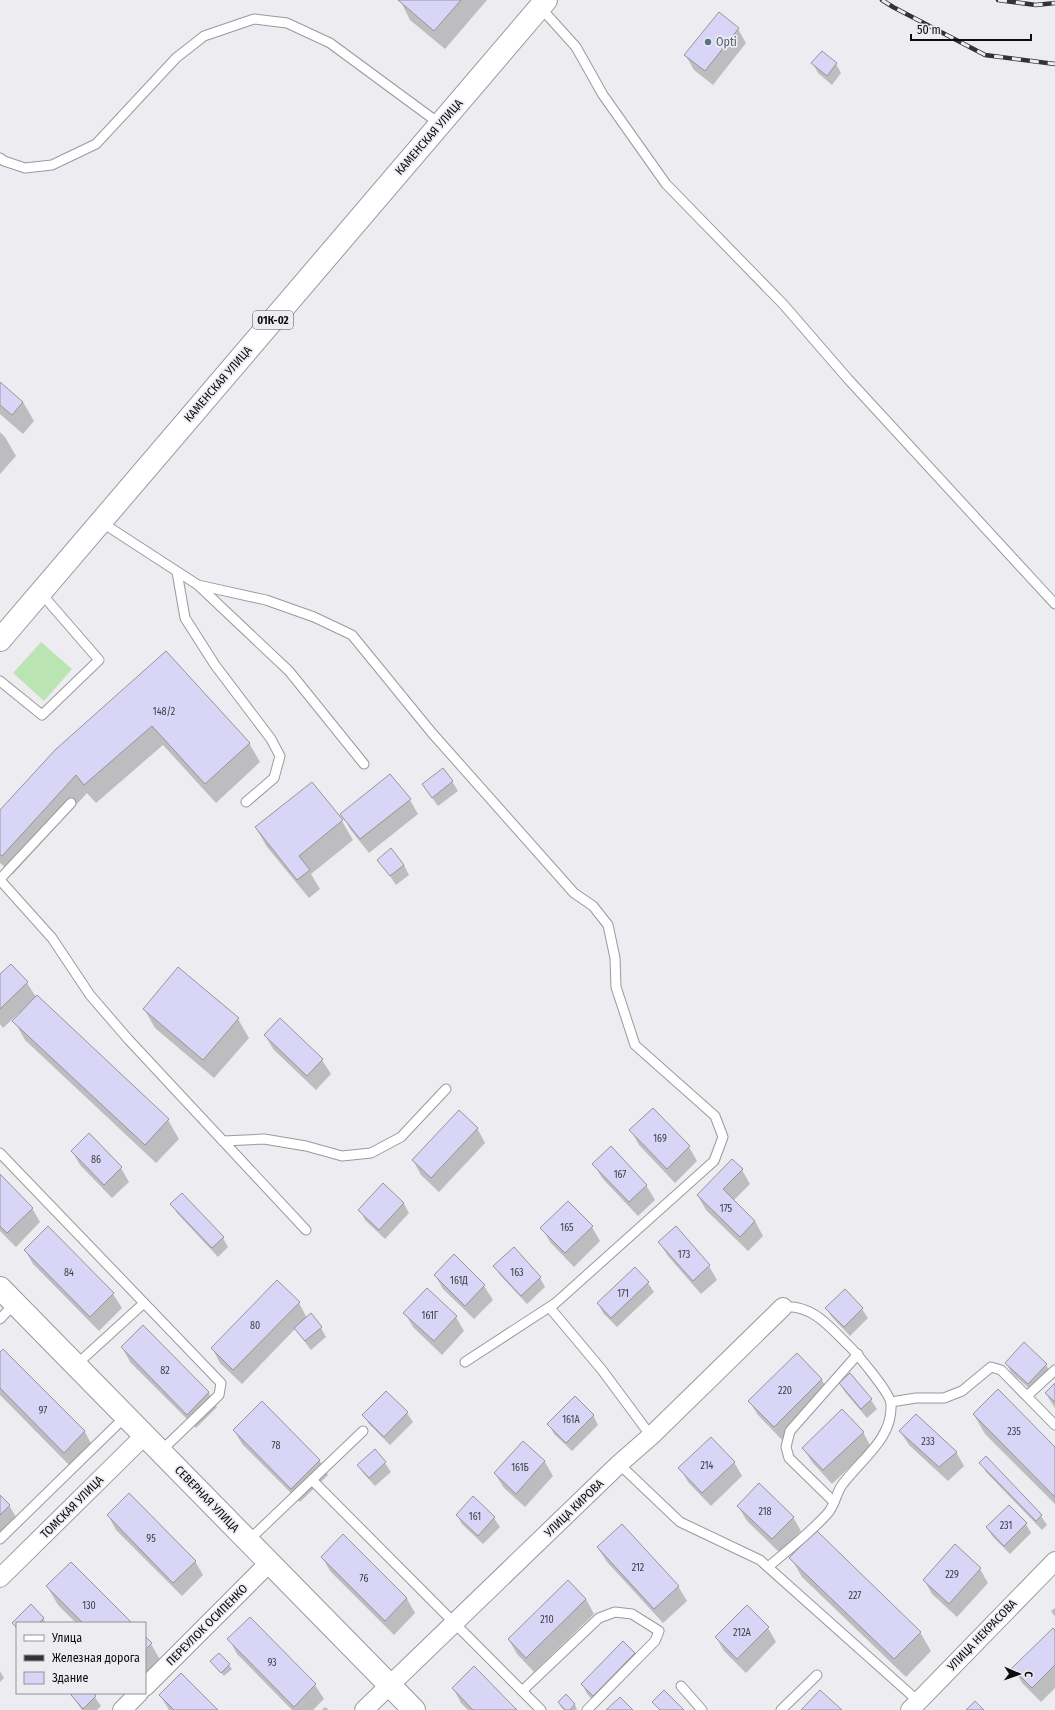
<svg xmlns="http://www.w3.org/2000/svg" width="1055" height="1710" font-family="'Fira Sans Condensed',sans-serif">
<rect width="100%" height="100%" fill="#ededf1"/>
<path fill="#bae5b3" d="M41 642 72 669 44 701 13 673Z"/>
<g fill="#0003">
<path d="M400 0H487L445 49 410 20Z"/>
<path d="M738 29 746 43 713 85 694 70 686 56Z"/>
<path d="M813 64H836L841 73 832 85 818 73Z"/>
<path d="M0 383 23 402 34 421 23 434 0 414Z"/>
<path d="M0 432 5 437 16 456 0 474Z"/>
<path d="M166 652 249 743 260 762 216 803 163 745 96 803 87 793 13 874 0 863V812Z"/>
<path d="M452 781 458 791 438 806 423 785Z"/>
<path d="M410 800 418 814 369 853 350 829 342 814Z"/>
<path d="M342 821 353 840 311 874 320 889 309 898 267 847 256 828Z"/>
<path d="M379 860 404 865 409 875 396 885Z"/>
<path d="M11 965 27 983 36 997 168 1120 179 1139 156 1163 25 1040 14 1021 20 1014 19 1013 3 1028 0 1024V975Z"/>
<path d="M144 1009 238 1019 249 1038 214 1078 155 1028Z"/>
<path d="M280 1019 322 1060 331 1074 316 1090 273 1049 265 1035Z"/>
<path d="M653 1109 689 1147 697 1161 675 1183 639 1145 631 1130Z"/>
<path d="M477 1128 485 1143 439 1192 421 1175 413 1160Z"/>
<path d="M72 1151 121 1168 129 1182 112 1198 80 1165Z"/>
<path d="M594 1164 646 1185 655 1200 638 1216 602 1178Z"/>
<path d="M742 1170 750 1184 733 1201 755 1221 763 1236 748 1251 706 1210 698 1196Z"/>
<path d="M0 1176 32 1208 40 1222 16 1247 0 1231Z"/>
<path d="M383 1185 404 1204 409 1213 385 1239 365 1220 360 1210Z"/>
<path d="M182 1194 223 1238 228 1247 218 1257 177 1213 172 1204Z"/>
<path d="M48 1227 113 1294 122 1308 99 1331 33 1264 25 1250Z"/>
<path d="M592 1227 600 1241 574 1267 550 1242 542 1228Z"/>
<path d="M675 1228 709 1266 717 1280 701 1294 668 1256 659 1242Z"/>
<path d="M454 1256 484 1286 493 1300 474 1319 443 1289 435 1275Z"/>
<path d="M495 1266 540 1278 545 1287 527 1304 500 1275Z"/>
<path d="M635 1268 648 1283 654 1292 617 1327 603 1313 598 1303Z"/>
<path d="M427 1290 456 1317 464 1331 442 1355 413 1327 405 1313Z"/>
<path d="M844 1290 862 1309 868 1318 850 1336 832 1317 826 1308Z"/>
<path d="M299 1303 307 1318 321 1328 326 1337 311 1350 295 1329 242 1384 220 1363 212 1348Z"/>
<path d="M143 1326 209 1393 217 1407 196 1428 130 1362 122 1347Z"/>
<path d="M1024 1344 1046 1365 1052 1374 1034 1393 1011 1372 1006 1363Z"/>
<path d="M3 1350 85 1432 95 1451 75 1471 0 1395V1353Z"/>
<path d="M797 1354 822 1380 830 1394 782 1440 758 1415 749 1401Z"/>
<path d="M850 1375 871 1400 877 1409 867 1418 845 1392 840 1383Z"/>
<path d="M1055 1384V1408L1046 1394Z"/>
<path d="M386 1392 407 1413 413 1422 390 1445 369 1424 363 1415Z"/>
<path d="M593 1415 598 1425 572 1451 554 1434 549 1424Z"/>
<path d="M974 1415 1055 1448V1504L985 1434Z"/>
<path d="M234 1430 319 1460 328 1475 300 1502 242 1444Z"/>
<path d="M900 1431 956 1452 964 1466 948 1481 909 1445Z"/>
<path d="M863 1432 871 1447 832 1484 812 1462 803 1448Z"/>
<path d="M523 1443 545 1462 553 1476 525 1507 504 1488 495 1474Z"/>
<path d="M375 1450 385 1463 391 1472 375 1486 364 1474 358 1465Z"/>
<path d="M986 1458 1041 1516 1047 1525 1042 1530 986 1472 981 1463Z"/>
<path d="M734 1462 742 1476 711 1506 688 1482 680 1468Z"/>
<path d="M0 1496 9 1505 20 1524 0 1544Z"/>
<path d="M473 1498 494 1518 500 1527 483 1544 462 1524 457 1515Z"/>
<path d="M738 1506 793 1517 801 1531 780 1553 747 1521Z"/>
<path d="M108 1515 195 1561 203 1575 182 1596 116 1530Z"/>
<path d="M1026 1524 1031 1533 1010 1554 993 1537 987 1528Z"/>
<path d="M343 1536 407 1599 415 1613 394 1635 330 1571 322 1557Z"/>
<path d="M598 1548 678 1586 687 1601 663 1623 607 1562Z"/>
<path d="M791 1558 920 1632 931 1651 906 1677 802 1577Z"/>
<path d="M980 1569 988 1583 957 1617 932 1594 924 1580Z"/>
<path d="M47 1586 131 1623H76L58 1605Z"/>
<path d="M586 1599 594 1614 534 1672 517 1654 509 1640Z"/>
<path d="M1055 1608V1617L1051 1611Z"/>
<path d="M43 1618 46 1623H17V1630L13 1623Z"/>
<path d="M250 1618 315 1685 324 1699 313 1710H292L237 1654 229 1639Z"/>
<path d="M768 1628 776 1642 746 1673 724 1651 716 1637Z"/>
<path d="M1055 1631V1688L1041 1702 1022 1683 1014 1669Z"/>
<path d="M145 1638 151 1644 162 1663 145 1680Z"/>
<path d="M634 1654 639 1663 598 1705 587 1694 582 1684Z"/>
<path d="M211 1661 229 1665 232 1669 224 1676Z"/>
<path d="M0 1671 4 1678 0 1682Z"/>
<path d="M453 1688 516 1710H468L461 1703Z"/>
<path d="M75 1693H92L101 1706 97 1710H82L72 1696Z"/>
<path d="M160 1695 216 1710H169Z"/>
<path d="M566 1696 575 1705 577 1709 576 1710H564L561 1707 559 1703Z"/>
<path d="M325 1707 329 1710H322Z"/>
</g>
<g fill="#d9d5f6" stroke="#969599">
<path d="M398 0H461L434 31Z"/>
<path d="M719 12 739 28 705 71 684 55Z"/>
<path d="M822 51 837 63 827 76 811 63Z"/>
<path d="M0 382 23 402 12 415 0 405Z"/>
<path d="M166 651 250 743 205 784 152 726 84 785 76 775 2 856 0 855V810L55 750Z"/>
<path d="M443 768 453 781 432 798 422 784Z"/>
<path d="M390 774 411 799 360 839 340 814Z"/>
<path d="M312 782 343 820 299 856 310 870 297 880 255 827Z"/>
<path d="M391 848 404 865 390 876 377 860Z"/>
<path d="M11 964 28 982 0 1009V974Z"/>
<path d="M178 967 239 1018 203 1060 143 1009Z"/>
<path d="M37 995 169 1119 145 1145 12 1021Z"/>
<path d="M280 1018 323 1059 307 1076 264 1035Z"/>
<path d="M653 1108 690 1146 667 1169 629 1130Z"/>
<path d="M459 1110 478 1128 431 1178 412 1160Z"/>
<path d="M89 1133 122 1167 104 1185 71 1151Z"/>
<path d="M611 1146 647 1185 629 1202 592 1164Z"/>
<path d="M732 1159 743 1169 723 1189 755 1221 740 1237 697 1195Z"/>
<path d="M0 1174 33 1208 7 1233 0 1226Z"/>
<path d="M383 1183 404 1203 379 1230 358 1210Z"/>
<path d="M182 1193 224 1237 212 1248 170 1204Z"/>
<path d="M568 1201 593 1226 565 1253 540 1228Z"/>
<path d="M48 1226 114 1293 90 1317 24 1250Z"/>
<path d="M676 1226 710 1265 693 1281 658 1242Z"/>
<path d="M514 1247 541 1277 521 1296 493 1266Z"/>
<path d="M454 1254 485 1285 465 1306 434 1275Z"/>
<path d="M635 1267 649 1282 611 1318 597 1303Z"/>
<path d="M277 1280 300 1302 233 1370 211 1348Z"/>
<path d="M427 1288 457 1316 434 1341 403 1313Z"/>
<path d="M845 1289 863 1308 844 1327 825 1308Z"/>
<path d="M311 1313 322 1327 305 1341 294 1328Z"/>
<path d="M143 1325 209 1392 187 1415 121 1347Z"/>
<path d="M1024 1342 1047 1364 1028 1384 1005 1363Z"/>
<path d="M3 1349 85 1431 64 1453 0 1388V1352Z"/>
<path d="M797 1353 822 1379 774 1427 748 1401Z"/>
<path d="M850 1373 872 1399 861 1409 839 1383Z"/>
<path d="M1055 1383V1402L1045 1393Z"/>
<path d="M998 1389 1055 1447V1497L973 1414Z"/>
<path d="M386 1391 408 1412 384 1437 362 1415Z"/>
<path d="M575 1396 594 1415 566 1443 547 1424Z"/>
<path d="M262 1401 320 1460 291 1489 233 1430Z"/>
<path d="M842 1409 864 1432 823 1470 802 1448Z"/>
<path d="M916 1414 957 1452 939 1467 899 1431Z"/>
<path d="M711 1437 735 1462 702 1493 678 1468Z"/>
<path d="M523 1441 545 1461 516 1494 494 1473Z"/>
<path d="M375 1449 386 1462 369 1478 357 1465Z"/>
<path d="M986 1456 1042 1515 1036 1521 979 1463Z"/>
<path d="M759 1483 794 1517 772 1539 737 1506Z"/>
<path d="M129 1493 196 1561 173 1583 107 1515Z"/>
<path d="M0 1495 10 1505 0 1515Z"/>
<path d="M473 1496 495 1517 478 1536 456 1515Z"/>
<path d="M1009 1505 1027 1523 1004 1546 986 1527Z"/>
<path d="M622 1524 679 1586 654 1609 597 1547Z"/>
<path d="M816 1530 921 1632 894 1659 789 1558Z"/>
<path d="M343 1534 407 1598 385 1621 321 1557Z"/>
<path d="M955 1544 981 1568 949 1604 923 1580Z"/>
<path d="M71 1562 132 1623H83L46 1586Z"/>
<path d="M568 1580 586 1599 526 1658 508 1639Z"/>
<path d="M31 1604 44 1618 39 1623H17V1628L12 1623Z"/>
<path d="M747 1605 769 1627 737 1659 715 1637Z"/>
<path d="M250 1617 316 1684 294 1707 227 1639Z"/>
<path d="M1053 1628 1055 1630V1665L1032 1688 1012 1668Z"/>
<path d="M145 1636 152 1643 145 1650Z"/>
<path d="M623 1641 635 1653 593 1696 581 1684Z"/>
<path d="M219 1653 230 1664 221 1673 210 1661Z"/>
<path d="M474 1666 517 1710H473L452 1688Z"/>
<path d="M181 1673 218 1710H174L159 1695Z"/>
<path d="M664 1690 684 1710H660L652 1702Z"/>
<path d="M820 1690 842 1710H801Z"/>
<path d="M73 1693H94L96 1696 83 1709 71 1695Z"/>
<path d="M566 1694 575 1704 570 1710H565L558 1702Z"/>
<path d="M620 1697 633 1710H606Z"/>
<path d="M975 1701 984 1710H966Z"/>
</g>
<g fill="none" stroke-linecap="round" stroke-linejoin="round">
<defs>
<g id="service">
<path d="M540 7 576 47 603 95 666 184 783 304 848 379 1055 604"/>
<path d="M0 158 4 161 25 168 52 165 96 144 176 58 204 36 254 19 287 23 330 43 440 124"/>
<path d="M101 522 198 585 266 600 314 617 352 635 432 733 574 893 593 906 608 925 615 958 616 987 635 1045 715 1116 723 1137 714 1161 550 1308 602 1370 651 1436"/>
<path d="M177 572 185 618 215 665 271 739 280 756 274 778 246 802"/>
<path d="M199 586 289 671 364 764"/>
<path d="M0 681 42 715 99 660 40 592"/>
<path d="M0 879 71 803"/>
<path d="M0 880 52 938 90 995 128 1039 306 1230"/>
<path d="M223 1141 264 1139 306 1146 342 1156 371 1153 401 1137 446 1089"/>
<path d="M0 1153 221 1383 219 1395 161 1451"/>
<path d="M0 1319 15 1303"/>
<path d="M465 1362 554 1304"/>
<path d="M76 1365 144 1303"/>
<path d="M1027 1396 1055 1370"/>
<path d="M891 1402 916 1398H944L962 1391 991 1367 1001 1370 1055 1425"/>
<path d="M619 1464 680 1522 760 1560 918 1701"/>
<path d="M312 1480 541 1710"/>
<path d="M834 1502 789 1458 786 1447 790 1431 858 1354"/>
<path d="M0 1539 126 1416"/>
<path d="M248 1541 363 1431"/>
<path d="M768 1567C788 1550 810 1533 827 1514 835 1506 836 1493 842 1485 861 1459 893 1439 891 1404 891 1394 855 1351 846 1343 829 1326 811 1304 783 1307"/>
<path d="M681 1686 702 1710"/>
<path d="M522 1691 599 1618 615 1612 632 1614 659 1631 655 1641 587 1710"/>
<path d="M781 1710 817 1675"/>
</g>
<g id="minor">
<path d="M0 1578 145 1435"/>
<path d="M145 1687 270 1562"/>
<path d="M122 1710 139 1693"/>
<path d="M364 1710 619 1464 651 1436 783 1307"/>
<path d="M910 1710 1055 1561"/>
</g>
<path id="tertiary" d="M0 1288 414 1710"/>
<path id="primary" d="M0 640 546 0"/>
</defs>
<use href="#service" stroke="#9a999d" stroke-width="11"/>
<use href="#minor" stroke="#9a999d" stroke-width="20"/>
<use href="#tertiary" stroke="#9a999d" stroke-width="24"/>
<use href="#primary" stroke="#9a999d" stroke-width="24"/>
<use href="#service" stroke="#fff" stroke-width="9"/>
<use href="#minor" stroke="#fff" stroke-width="18"/>
<use href="#tertiary" stroke="#fff" stroke-width="22"/>
<use href="#primary" stroke="#fff" stroke-width="22"/>
<defs>
<g id="rail">
<path d="M882 0 893 7 985 55 1055 64"/>
<path d="M998 0 1036 5 1055 3"/>
</g>
</defs>
<use href="#rail" stroke="#333334" stroke-width="4.5"/>
<use href="#rail" stroke="#ededf1" stroke-width="3" stroke-dasharray="9" stroke-linecap="butt"/>
</g>
<circle fill="#5c6f8a" stroke="#ededf1" stroke-width="1.5" cx="708" cy="42" r="4"/>
<g text-anchor="middle" stroke-width="3.5" stroke-linejoin="round" paint-order="stroke">
<g font-size="10" fill="#3f3e47">
<text x="164" y="715">148/2</text>
<text x="660" y="1142">169</text>
<text x="96" y="1163">86</text>
<text x="620" y="1178">167</text>
<text x="726" y="1212">175</text>
<text x="567" y="1231">165</text>
<text x="684" y="1258">173</text>
<text x="69" y="1276">84</text>
<text x="517" y="1276">163</text>
<text x="459" y="1284">161Д</text>
<text x="623" y="1297">171</text>
<text x="430" y="1319">161Г</text>
<text x="255" y="1329">80</text>
<text x="165" y="1374">82</text>
<text x="785" y="1394">220</text>
<text x="43" y="1414">97</text>
<text x="571" y="1423">161А</text>
<text x="1014" y="1435">235</text>
<text x="928" y="1445">233</text>
<text x="276" y="1449">78</text>
<text x="707" y="1469">214</text>
<text x="520" y="1471">161Б</text>
<text x="765" y="1515">218</text>
<text x="475" y="1520">161</text>
<text x="1006" y="1529">231</text>
<text x="151" y="1542">95</text>
<text x="638" y="1571">212</text>
<text x="952" y="1578">229</text>
<text x="364" y="1582">76</text>
<text x="855" y="1599">227</text>
<text x="89" y="1609">130</text>
<text x="547" y="1623">210</text>
<text x="742" y="1636">212А</text>
<text x="272" y="1666">93</text>
</g>
<rect fill="#ededf1" stroke="#505051" stroke-width="1" x="253" y="311" width="40" height="18" rx="3"/>
<g font-size="11" font-weight="bold" fill="#0c0c0d">
<text x="273" y="324">01К-02</text>
</g>
<g font-size="12" fill="#4e5e75" stroke="#ededf1" text-anchor="start">
<text x="716" y="46">Opti</text>
</g>
<g font-size="12" fill="#0c0c0d" stroke="#ededf1">
<text transform="translate(429 137) rotate(-49)" y="4">КАМЕНСКАЯ УЛИЦА</text>
<text transform="translate(218 384) rotate(-49)" y="4">КАМЕНСКАЯ УЛИЦА</text>
<text transform="translate(207 1499) rotate(46)" y="4">СЕВЕРНАЯ УЛИЦА</text>
<text transform="translate(72 1507) rotate(-45)" y="4">ТОМСКАЯ УЛИЦА</text>
<text transform="translate(574 1508) rotate(-44)" y="4">УЛИЦА КИРОВА</text>
<text transform="translate(207 1625) rotate(-45)" y="4">ПЕРЕУЛОК ОСИПЕНКО</text>
<text transform="translate(982 1635) rotate(-46)" y="4">УЛИЦА НЕКРАСОВА</text>
</g>
</g>
<rect x="16" y="1622" width="130" height="72" fill="#ededf1" stroke="#939396"/>
<rect x="24" y="1635" width="20" height="6" fill="#ffffff" stroke="#939396"/>
<text x="52" y="1642" font-size="12" fill="#0c0c0d">Улица</text>
<rect x="24" y="1655" width="20" height="6" fill="#333334" stroke="#939396"/>
<text x="52" y="1662" font-size="12" fill="#0c0c0d">Железная дорога</text>
<rect x="24" y="1672" width="20" height="12" fill="#d9d5f6" stroke="#939396"/>
<text x="52" y="1682" font-size="12" fill="#0c0c0d">Здание</text>
<g transform="translate(1019 1674) rotate(92)" stroke="#ededf1" stroke-width="3" paint-order="stroke">
<path d="M0-3L7 15L0 10L-7 15Z" fill="#0c0c0d"/>
<text y="-6" font-size="11" font-weight="bold" text-anchor="middle" fill="#0c0c0d">С</text>
</g>
<path d="M911 34v6h120v-6" fill="none" stroke="#0c0c0d" stroke-width="2"/>
<text x="917" y="34" font-size="12" fill="#0c0c0d" stroke="#ededf1" stroke-width="3" paint-order="stroke">50 m</text>
</svg>
